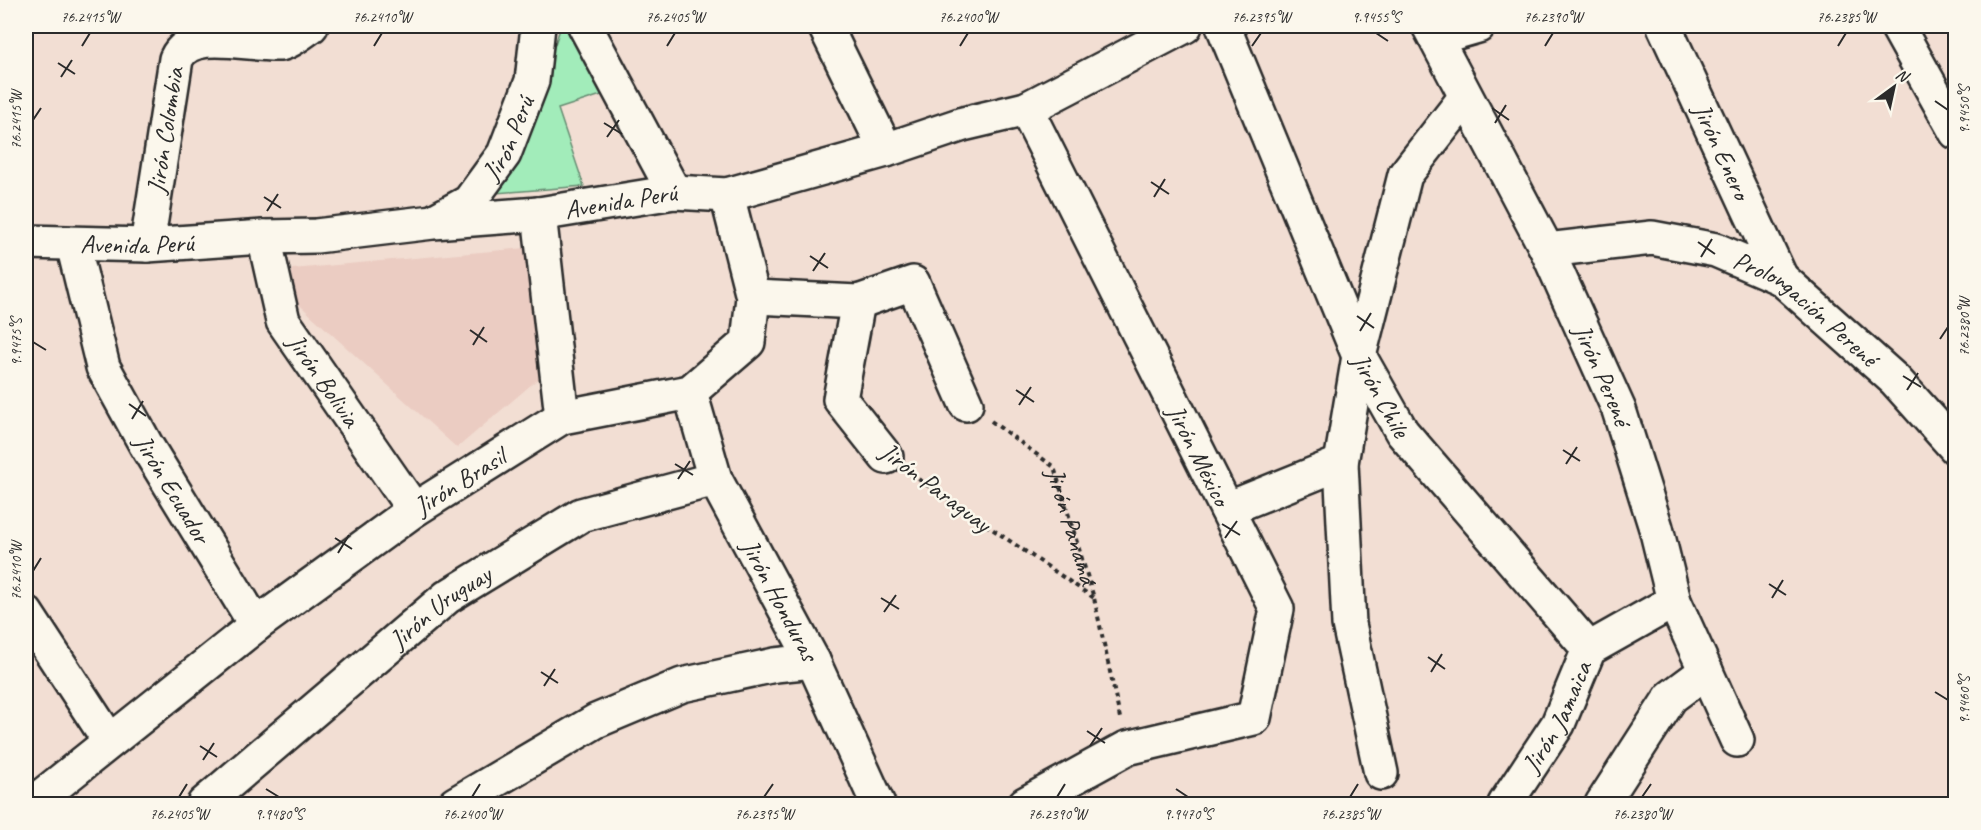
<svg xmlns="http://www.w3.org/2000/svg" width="1981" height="830" font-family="Caveat,sans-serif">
<rect width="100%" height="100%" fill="#f2ded3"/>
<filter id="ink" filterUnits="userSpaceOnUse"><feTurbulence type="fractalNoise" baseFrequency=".0167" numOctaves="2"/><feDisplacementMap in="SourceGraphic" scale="12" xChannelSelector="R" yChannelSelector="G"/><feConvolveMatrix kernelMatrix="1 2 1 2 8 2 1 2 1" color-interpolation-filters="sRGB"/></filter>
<g filter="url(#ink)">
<path fill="#ebccc2" d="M537 247 559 361 457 448 293 299 292 269Z"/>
<path fill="#a2ecba" stroke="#668c72" stroke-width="1.5" d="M561 26H589L632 85 558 109 584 186 484 194 536 101Z"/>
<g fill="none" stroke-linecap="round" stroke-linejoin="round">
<defs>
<g id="minor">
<path d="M585 26 674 192"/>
<path d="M825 26 886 150"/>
<path id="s2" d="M1223 26 1359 356 1402 432 1589 649"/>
<path id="s3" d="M1429 26 1547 250 1619 410 1656 528 1674 601 1737 740"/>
<path id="s4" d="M1664 26 1781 278"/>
<path d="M1897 26 1956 132"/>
<path d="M1436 38 1478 26"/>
<path d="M539 214 562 417"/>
<path id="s5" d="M438 219 469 202 504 154 532 81 538 26"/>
<path id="s6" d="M264 237 283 321 414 510"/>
<path id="s7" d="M26 242 147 245 264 237 316 236 433 222 539 214 674 192 727 195 886 150 963 124 1026 109 1185 26"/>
<path id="s8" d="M73 244 103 367 146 445 256 625"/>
<path id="s9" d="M147 245 176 59C191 26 250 46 279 44 289 43 303 31 311 26"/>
<path id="s10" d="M1547 250 1652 238 1716 250 1781 278 1895 380 1956 448"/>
<path d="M753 297 858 302 913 283 966 404"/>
<path d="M858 302 840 399 886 457"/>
<path id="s11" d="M690 392 715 479 813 661 878 804"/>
<path d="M1227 509 1341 463"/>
<path d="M26 613 109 740"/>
<path d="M1381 773 1349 624 1341 463 1359 356 1405 175 1465 98"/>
<path id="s12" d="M32 804 256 625 414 510 562 417 690 392 748 342 753 297 727 195"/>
<path id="s13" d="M204 804 447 597 581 515 715 479"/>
<path d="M455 804 596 721 682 685 775 665 813 661"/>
<path d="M1025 804 1127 748 1254 718 1277 609 1026 109"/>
<path id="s14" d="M1505 804 1558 724 1589 649 1674 601"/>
<path d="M1602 804 1671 697 1706 671"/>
</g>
</defs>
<use href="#minor" stroke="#2b2b2b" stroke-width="38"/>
<g stroke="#2b2b2b" stroke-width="4" stroke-dasharray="4.5 4.5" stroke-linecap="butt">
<path id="s1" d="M991 421 1054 467 1094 598 1120 718"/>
<path d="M911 474 1094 598"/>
</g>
<use href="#minor" stroke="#fbf7ec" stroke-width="33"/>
</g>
</g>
<path fill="none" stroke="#2b2b2b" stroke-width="2" d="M1376 33 1388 41M82 46 90 33M374 46 382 33M667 46 675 33M960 46 968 33M1252 46 1261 33M1545 46 1553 33M1838 46 1846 33M58 63 75 74M61 77 72 60M1935 101 1948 110M1492 108 1509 120M33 120 41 108M604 123 622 134M1495 123 1506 105M607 137 619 120M1151 182 1169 194M264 197 281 208M1154 197 1165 179M267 211 278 194M1698 242 1715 254M810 256 828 268M1701 257 1712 239M813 271 825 253M1357 316 1374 328M470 330 487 342M1360 331 1371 313M1940 339 1948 327M33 342 46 350M473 345 484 327M1903 376 1921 387M1016 390 1034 402M1907 390 1918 373M129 404 146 416M1019 405 1031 387M132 419 143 401M1563 450 1580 461M675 464 693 475M1566 464 1577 447M678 479 690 461M1222 524 1240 535M335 538 352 549M1225 538 1237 521M338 553 349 535M33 571 41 558M1769 584 1786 595M881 598 899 609M1772 598 1783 580M884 612 896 595M1428 657 1445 669M541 672 558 683M1431 672 1442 654M544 686 555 669M1935 692 1948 700M1087 731 1105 743M200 746 217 757M1090 746 1102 728M203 760 214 743M266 789 279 797M1176 789 1188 797M179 797 187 784M472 797 480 784M764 797 773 784M1057 797 1065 784M1350 797 1358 784M1642 797 1651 784"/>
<g text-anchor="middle" stroke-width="5" stroke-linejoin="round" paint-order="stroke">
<g font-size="26" fill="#2b2b2b" stroke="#fbf7ec">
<text dy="9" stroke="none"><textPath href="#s9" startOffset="116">Jirón Colombia</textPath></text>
<text dy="9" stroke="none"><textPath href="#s5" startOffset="111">Jirón Perú</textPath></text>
<text dy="9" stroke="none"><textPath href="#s4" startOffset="138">Jirón Enero</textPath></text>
<text dy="9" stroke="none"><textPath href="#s7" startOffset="597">Avenida Perú</textPath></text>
<text dy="9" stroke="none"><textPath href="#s7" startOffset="111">Avenida Perú</textPath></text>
<text dy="9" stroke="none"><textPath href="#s10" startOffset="279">Prolongación Perené</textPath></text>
<text dy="9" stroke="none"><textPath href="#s3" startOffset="390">Jirón Perené</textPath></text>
<text dy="9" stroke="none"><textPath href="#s6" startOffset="158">Jirón Bolivia</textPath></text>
<text dy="9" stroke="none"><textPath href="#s2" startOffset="402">Jirón Chile</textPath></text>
<text transform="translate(1199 455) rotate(63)" y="9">Jirón México</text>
<text dy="9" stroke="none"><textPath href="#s12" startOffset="536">Jirón Brasil</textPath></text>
<text transform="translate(936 487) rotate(37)" y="9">Jirón Paraguay</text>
<text dy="9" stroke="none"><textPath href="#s8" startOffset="267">Jirón Ecuador</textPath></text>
<text dy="9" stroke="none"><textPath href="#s1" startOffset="140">Jirón Panamá</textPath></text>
<text dy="9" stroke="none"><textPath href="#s11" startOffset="228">Jirón Honduras</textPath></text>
<text dy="9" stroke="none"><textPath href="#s13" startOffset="308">Jirón Uruguay</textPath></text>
<text dy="9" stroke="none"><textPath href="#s14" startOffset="102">Jirón Jamaica</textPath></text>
</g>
</g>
<rect width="1981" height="830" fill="none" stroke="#fbf7ec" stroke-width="66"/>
<g transform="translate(1894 87) rotate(33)" stroke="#fbf7ec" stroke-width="4.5" paint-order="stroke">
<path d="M0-4.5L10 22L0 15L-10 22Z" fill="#2b2b2b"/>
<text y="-9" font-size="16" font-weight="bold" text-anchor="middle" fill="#2b2b2b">N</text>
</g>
<rect x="33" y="33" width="1915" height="764" fill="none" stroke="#2b2b2b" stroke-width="2"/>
<g font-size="15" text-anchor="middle" fill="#2b2b2b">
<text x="90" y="22">76.2415°W</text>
<text x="382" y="22">76.2410°W</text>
<text x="675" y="22">76.2405°W</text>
<text x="968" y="22">76.2400°W</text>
<text x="1261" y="22">76.2395°W</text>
<text x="1376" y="22">9.9455°S</text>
<text x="1553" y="22">76.2390°W</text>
<text x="1846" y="22">76.2385°W</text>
<text transform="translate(1964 110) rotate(-90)" y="5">9.9450°S</text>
<text transform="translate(16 120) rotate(-90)" y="5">76.2415°W</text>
<text transform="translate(1964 327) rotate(-90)" y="5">76.2380°W</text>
<text transform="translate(16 342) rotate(-90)" y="5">9.9475°S</text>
<text transform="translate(16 571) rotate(-90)" y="5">76.2410°W</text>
<text transform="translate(1964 700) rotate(-90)" y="5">9.9460°S</text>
<text x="179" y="819">76.2405°W</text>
<text x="279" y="819">9.9480°S</text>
<text x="472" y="819">76.2400°W</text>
<text x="764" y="819">76.2395°W</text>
<text x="1057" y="819">76.2390°W</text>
<text x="1188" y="819">9.9470°S</text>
<text x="1350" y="819">76.2385°W</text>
<text x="1642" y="819">76.2380°W</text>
</g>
</svg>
